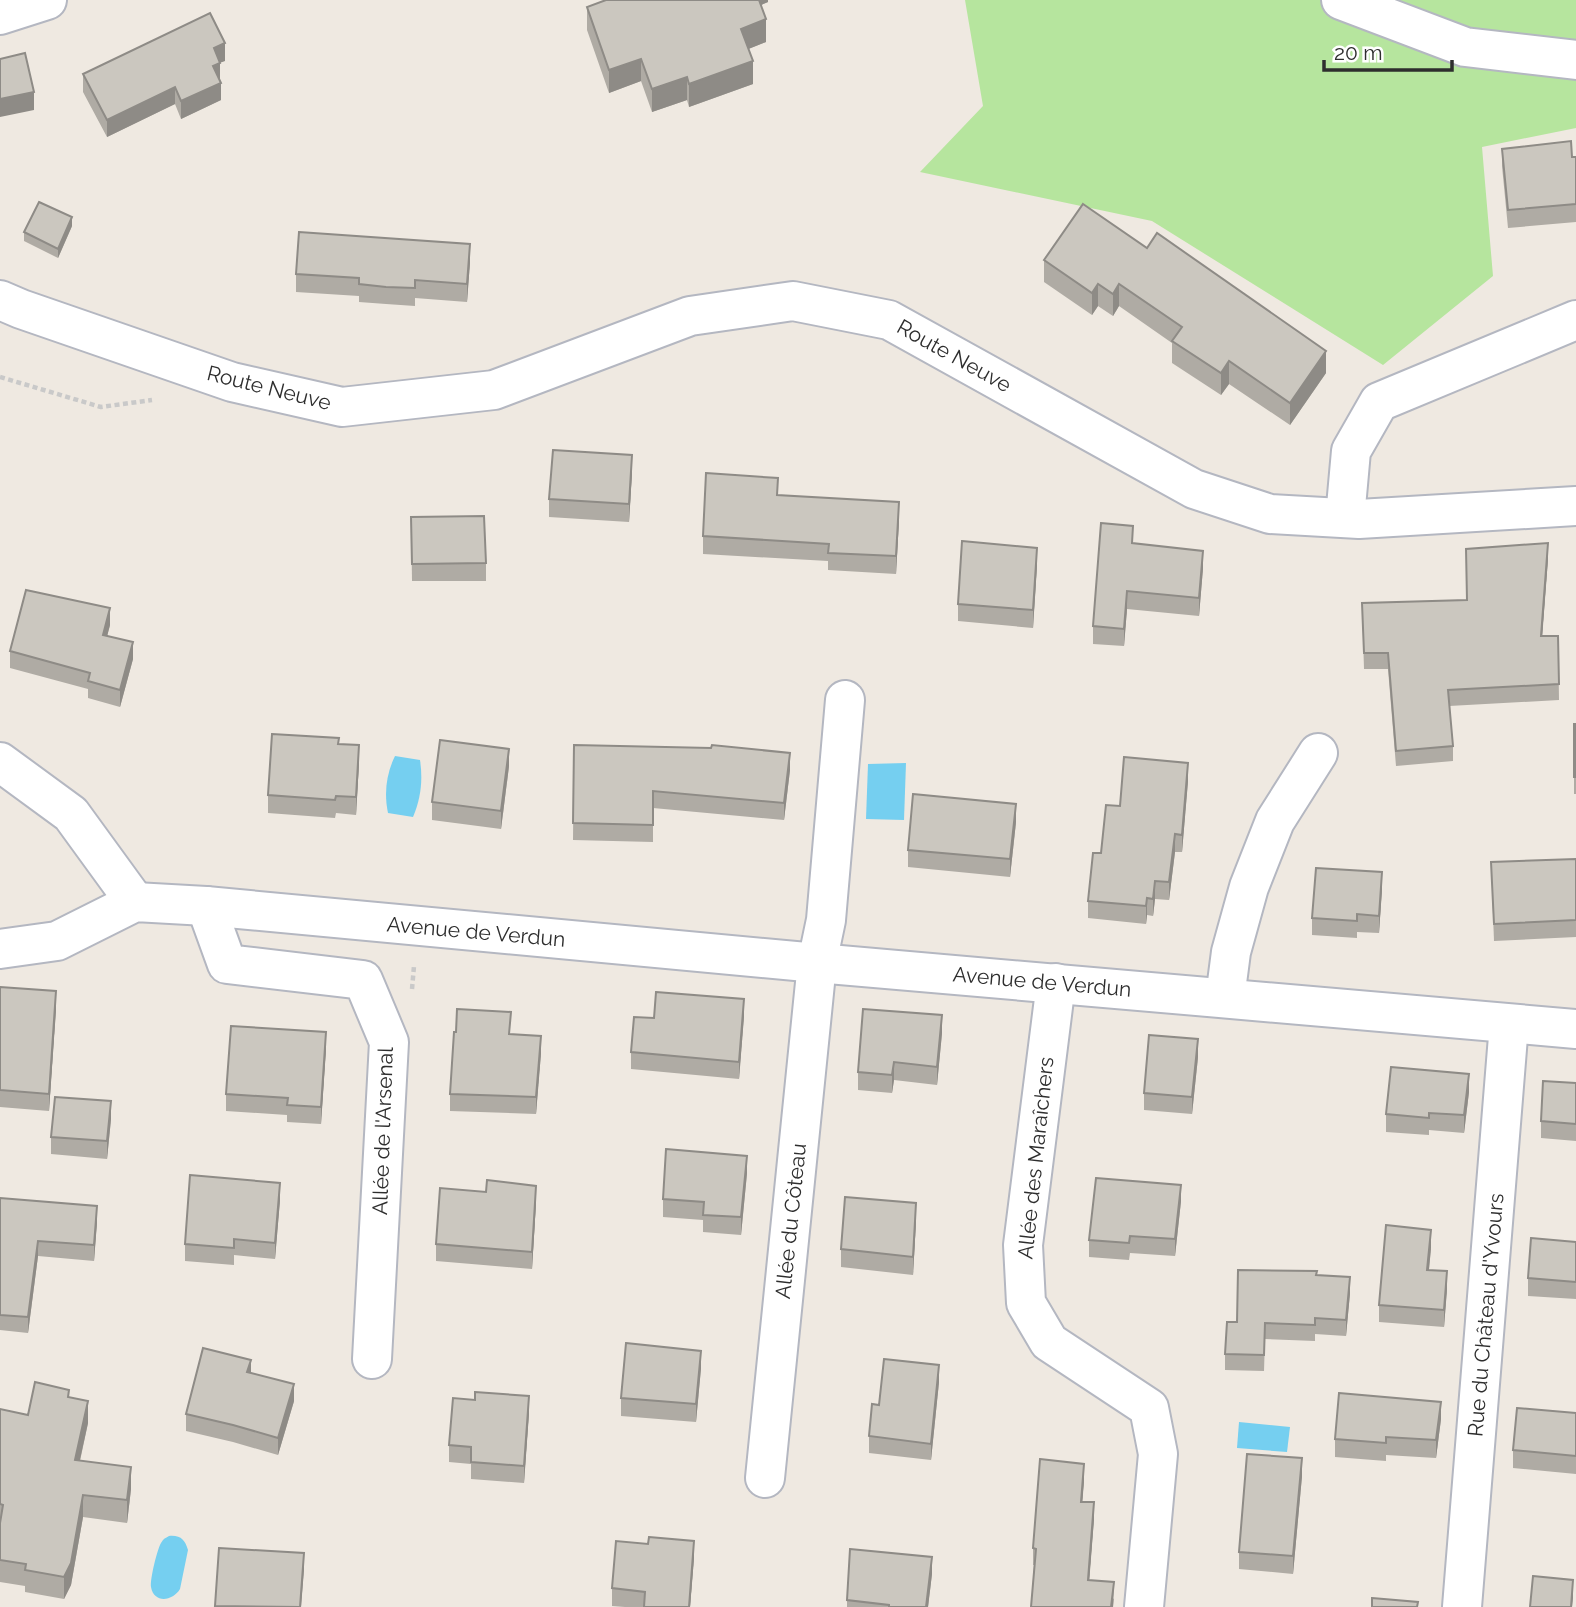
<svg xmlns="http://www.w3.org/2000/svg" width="1576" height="1607" font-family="Raleway,sans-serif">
<rect width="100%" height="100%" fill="#efe9e1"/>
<path fill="#b6e59e" d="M965 0H1576V128L1482 147 1493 276 1383 365 1152 221 920 172 983 106Z"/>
<g fill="#75cff0">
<path d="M395 756 420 760C423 780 421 798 413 817L388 813C384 794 386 774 395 756Z"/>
<path d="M906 763 904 820 866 819 868 764Z"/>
<path d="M1239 1422 1290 1427 1287 1452 1237 1448Z"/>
<path d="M169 1536C181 1535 185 1540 188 1550L180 1589C173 1601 154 1604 151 1587 150 1579 157 1550 161 1543 164 1538 164 1539 169 1536Z"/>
</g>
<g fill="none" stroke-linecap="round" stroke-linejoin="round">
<defs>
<g id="minor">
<path d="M1341 0 1465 47 1576 60"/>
<path d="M0 15 47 0"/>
<path d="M0 300 21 309 232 382 342 407 494 390 690 316 793 301 889 320 1194 489 1270 514 1359 519 1576 506"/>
<path d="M1345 518 1351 451 1379 402 1576 320"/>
<path d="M0 762 71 814 135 902"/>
<path d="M206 906 227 964 363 980 389 1042 372 1359"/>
<path d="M0 949 57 941 135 902 206 906 817 963 1576 1029"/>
<path d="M1056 983 1023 1245 1026 1303 1049 1342 1149 1408 1158 1454 1144 1607"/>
<path d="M1225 998 1231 952 1249 887 1275 821 1318 753"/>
<path d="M765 1478 817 963 826 920 845 700"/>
<path d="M1462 1607 1509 1024"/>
</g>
</defs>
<use href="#minor" stroke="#b4b7c1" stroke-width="42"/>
<g stroke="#c9c9c9" stroke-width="4.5" stroke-dasharray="5 3.5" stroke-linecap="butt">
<path d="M0 377 101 407 152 400"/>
<path d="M412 989 414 966"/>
</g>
<use href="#minor" stroke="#fff" stroke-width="38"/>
</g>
<g fill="#afaba4">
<path d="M768 0V2L761 5 766 42 748 49 753 84 689 107 687 100 652 112 641 81 609 93 587 30V7Z"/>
<path d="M225 61 220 62V81L221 100 181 119 175 104 107 137 83 92V74Z"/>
<path d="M1502 149 1576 157V222L1508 228 1502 166Z"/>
<path d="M1083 204 1326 373 1290 425 1229 384 1221 395 1172 363V343L1119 306 1113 316 1098 306 1092 315 1044 282V260Z"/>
<path d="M72 226 58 258 24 241V232Z"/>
<path d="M470 262 467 302 415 298V306L386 304 359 302V296L296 292V274Z"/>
<path d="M632 473 629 522 549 517V499Z"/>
<path d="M778 495 899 520 896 574 828 570V561L703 554V536Z"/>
<path d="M411 517 486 563V581H412Z"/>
<path d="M1133 544 1203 568 1199 616 1127 609 1124 646 1093 644V626Z"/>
<path d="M1548 559 1542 636H1558L1559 700 1449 706 1453 746V761L1396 766 1388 669H1364L1362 603 1467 600Z"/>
<path d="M1037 565 1033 628 958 621V604Z"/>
<path d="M110 625 107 636 133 659 120 707 88 698V689L10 668V651Z"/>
<rect x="1574" y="724" width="2" height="70"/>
<path d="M574 745 790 770 784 820 653 808V842L573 840Z"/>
<path d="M359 763 356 815 336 813 335 818 268 813V795Z"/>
<path d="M509 766 501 829 432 820V802Z"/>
<path d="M1188 781 1182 852H1175L1169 900 1155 899 1153 916 1147 915 1146 924 1088 918V901L1101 853 1120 806Z"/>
<path d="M1016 822 1010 877 908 867V850Z"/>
<path d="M1576 859V937L1494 941 1491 862Z"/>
<path d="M1382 889 1379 933 1357 932V938L1312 935V918Z"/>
<path d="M0 987 56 1009 49 1111 0 1107Z"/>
<path d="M744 1016 739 1079 631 1069V1052L654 1018Z"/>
<path d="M456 1032 510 1034 541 1053 536 1114 450 1111V1094Z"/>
<path d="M942 1033 937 1085 894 1080 892 1093 858 1090V1072Z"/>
<path d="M326 1049 321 1124 287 1122V1115L226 1111V1094Z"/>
<path d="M1198 1057 1192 1114 1144 1110V1093Z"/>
<path d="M1576 1083V1141L1541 1138V1121Z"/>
<path d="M1469 1092 1464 1133 1429 1130V1135L1386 1132V1114Z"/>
<path d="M111 1119 107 1159 51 1154V1137Z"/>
<path d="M747 1173 741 1235 703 1232V1220L663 1217V1199Z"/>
<path d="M0 1198 97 1222 94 1261 38 1256 28 1333 0 1330Z"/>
<path d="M280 1200 275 1259 234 1255V1265L185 1261V1244Z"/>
<path d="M1181 1201 1175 1256 1130 1253 1129 1260 1089 1257V1240Z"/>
<path d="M536 1203 532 1269 436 1261V1244Z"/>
<path d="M916 1221 913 1275 841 1267V1249Z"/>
<path d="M1576 1242V1299L1528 1296V1278Z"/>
<path d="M1431 1248 1429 1270 1447 1289 1444 1327 1379 1322V1305Z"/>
<path d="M1317 1275 1350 1293 1346 1336 1315 1334V1341L1265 1339 1264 1371 1225 1370V1354L1237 1322Z"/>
<path d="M701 1368 696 1422 621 1416V1398Z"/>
<path d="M251 1373 294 1401 278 1455 233 1442 186 1431V1414Z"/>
<path d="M939 1382 931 1460 869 1453V1436L879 1405Z"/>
<path d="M69 1397 88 1423 80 1461 131 1489 127 1523 83 1517 71 1585 64 1599 25 1592V1586L0 1582V1409L28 1415Z"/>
<path d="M475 1400 529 1413 524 1483 471 1479V1464L449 1462V1445Z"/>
<path d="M1576 1413V1474L1513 1468V1450Z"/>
<path d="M1441 1419 1436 1458 1386 1455V1461L1335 1457V1439Z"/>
<path d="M1302 1476 1293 1574 1239 1569V1552Z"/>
<path d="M1084 1481 1082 1502 1094 1519 1089 1580 1114 1599 1113 1607H1031L1034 1565H1033V1548Z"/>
<path d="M694 1558 690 1607H625L612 1606V1588Z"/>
<path d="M932 1574 928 1607H847V1600Z"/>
</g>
<g fill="#8e8b86">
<path d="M754 0H768V2L754 8Z"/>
<path d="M766 19V42L741 52V29Z"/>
<path d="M225 43V61L214 65V48Z"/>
<path d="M641 59V81L609 93V70Z"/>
<path d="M753 61V84L689 107V84Z"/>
<path d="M220 63V80L213 84V66Z"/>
<path d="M687 77V100L652 112V89Z"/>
<path d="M221 83V100L181 119V101Z"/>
<path d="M175 87V104L107 137V120Z"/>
<path d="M34 92V110L0 117V99Z"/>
<path d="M72 217V226L58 258V249Z"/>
<path d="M470 244V262L467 302V284Z"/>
<path d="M1098 284V306L1092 315V293Z"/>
<path d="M1119 284V306L1113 316V294Z"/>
<path d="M1326 351V373L1290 425V403Z"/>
<path d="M1229 361V384L1221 395V373Z"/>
<path d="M632 455V473L629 522V504Z"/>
<path d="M899 502V520L896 574V556Z"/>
<path d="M1548 543V559L1541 652V636Z"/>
<path d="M1037 548V565L1033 628V610Z"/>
<path d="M1203 551V568L1199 616V598Z"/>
<path d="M1127 591V609L1124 646V629Z"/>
<path d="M110 608V625L103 652V635Z"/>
<path d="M133 642V659L120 707V690Z"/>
<path d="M359 745V763L356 815V797Z"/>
<path d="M509 749V766L501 829V811Z"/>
<path d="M790 753V770L784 820V803Z"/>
<path d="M1188 763V781L1182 852V835Z"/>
<path d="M1016 804V822L1010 877V859Z"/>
<path d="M1175 834V852L1169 900V882Z"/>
<path d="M1382 872V889L1379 933V916Z"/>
<path d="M1155 881V899L1153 916V899Z"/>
<path d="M1147 898V915L1146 924V906Z"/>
<path d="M56 991V1009L49 1111V1094Z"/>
<path d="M744 999V1016L739 1079V1062Z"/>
<path d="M942 1015V1033L937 1085V1067Z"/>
<path d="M326 1032V1049L321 1124V1107Z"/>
<path d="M541 1036V1053L536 1114V1097Z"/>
<path d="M1198 1039V1057L1192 1114V1097Z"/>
<path d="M894 1062V1080L892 1093V1075Z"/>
<path d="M1469 1074V1092L1464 1133V1115Z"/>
<path d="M111 1101V1119L107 1159V1141Z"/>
<path d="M747 1156V1173L741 1235V1217Z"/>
<path d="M280 1183V1200L275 1259V1243Z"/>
<path d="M1181 1185V1201L1175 1256V1239Z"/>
<path d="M536 1186V1203L532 1269V1252Z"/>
<path d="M916 1203V1221L913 1275V1257Z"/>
<path d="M97 1206V1222L94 1261V1245Z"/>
<path d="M1431 1230V1248L1427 1288V1270Z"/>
<path d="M38 1241V1256L28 1333V1317Z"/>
<path d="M1447 1271V1289L1444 1327V1310Z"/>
<path d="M1350 1277V1293L1346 1336V1320Z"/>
<path d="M701 1351V1368L696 1422V1404Z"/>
<path d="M251 1360V1377L247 1372Z"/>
<path d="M939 1365V1382L931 1460V1444Z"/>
<path d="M294 1384V1401L278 1455V1438Z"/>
<path d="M529 1396V1413L524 1483V1466Z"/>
<path d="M88 1401V1423L75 1482V1460Z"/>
<path d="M1441 1402V1419L1436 1458V1440Z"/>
<path d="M1302 1458V1476L1293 1574V1556Z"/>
<path d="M1084 1464V1481L1081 1519V1502Z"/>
<path d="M131 1467V1489L127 1523V1500Z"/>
<path d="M83 1495V1517L71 1585 64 1599V1577Z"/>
<path d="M1094 1502V1519L1088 1597V1580Z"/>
<path d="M694 1541V1558L690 1607H689Z"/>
<path d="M304 1553V1570L301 1607H300Z"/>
<path d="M932 1557V1574L928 1607H926Z"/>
<path d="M1573 1580V1598L1572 1607H1571Z"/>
<path d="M1114 1582 1113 1607H1111Z"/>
</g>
<g fill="#cbc7bf" stroke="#8e8b86" stroke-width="2">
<path d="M606 0H759L766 19 741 29 753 61 689 84 687 77 652 89 641 59 609 70 587 7Z"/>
<path d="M210 13 225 43 214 48 220 63 213 66 221 83 181 101 175 87 107 120 83 74Z"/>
<path d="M25 53 34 92 0 99V59Z"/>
<path d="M1571 141 1572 157H1576V204L1508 210 1502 149Z"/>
<path d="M39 202 72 217 58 249 24 232Z"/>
<path d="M1083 204 1147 248 1157 233 1326 351 1290 403 1229 361 1221 373 1172 341 1182 327 1119 284 1113 294 1098 284 1092 293 1044 260Z"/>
<path d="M299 232 470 244 467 284 415 280V288L386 287 359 284V278L296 274Z"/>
<path d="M553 450 632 455 629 504 549 499Z"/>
<path d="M706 473 778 478 777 495 899 502 896 556 828 553 829 544 703 536Z"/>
<path d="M484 516 486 563 412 564 411 517Z"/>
<path d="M1101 523 1133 526 1132 543 1203 551 1199 598 1127 591 1124 629 1093 626Z"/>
<path d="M962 541 1037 548 1033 610 958 604Z"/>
<path d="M1548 543 1541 636H1558L1559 684 1448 690 1453 746 1396 751 1388 653H1364L1362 603 1467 600 1466 549Z"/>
<path d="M26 590 110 608 103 635 133 642 120 690 88 681 90 673 10 651Z"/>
<rect x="1574" y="724" width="2" height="53"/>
<path d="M272 734 339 738 338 744 359 745 356 797 336 796 335 800 268 795Z"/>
<path d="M440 740 509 749 501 811 432 802Z"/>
<path d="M574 745 711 748 712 745 790 753 784 803 653 791V825L573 823Z"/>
<path d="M1124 757 1188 763 1182 835 1175 834 1169 882 1155 881 1153 899 1147 898 1146 906 1088 901 1093 853H1101L1106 805 1120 806Z"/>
<path d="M913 794 1016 804 1010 859 908 850Z"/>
<path d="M1576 859V920L1494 924 1491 862Z"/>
<path d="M1316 868 1382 872 1379 916 1357 914V921L1312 918Z"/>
<path d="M0 987 56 991 49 1094 0 1090Z"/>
<path d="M656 992 744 999 739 1062 631 1052 634 1017 654 1018Z"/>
<path d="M457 1009 511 1012 509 1034 541 1036 536 1097 450 1094 454 1032H456Z"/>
<path d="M863 1009 942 1015 937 1067 894 1062 892 1075 858 1072Z"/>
<path d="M231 1026 326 1032 321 1107 287 1105 288 1098 226 1094Z"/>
<path d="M1149 1035 1198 1039 1192 1097 1144 1093Z"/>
<path d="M1391 1067 1469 1074 1464 1115 1429 1113V1118L1386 1114Z"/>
<path d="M1543 1081 1576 1083V1124L1541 1121Z"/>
<path d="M55 1097 111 1101 107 1141 51 1137Z"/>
<path d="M666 1149 747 1156 741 1217 703 1215 704 1202 663 1199Z"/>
<path d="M190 1175 280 1183 275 1243 234 1239V1248L185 1244Z"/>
<path d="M1096 1178 1181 1185 1175 1239 1130 1236 1129 1243 1089 1240Z"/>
<path d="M487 1180 536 1186 532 1252 436 1244 440 1188 486 1192Z"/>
<path d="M845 1197 916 1203 913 1257 841 1249Z"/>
<path d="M0 1198 97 1206 94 1245 38 1241 28 1317 0 1315Z"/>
<path d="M1386 1225 1431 1230 1427 1270 1447 1271 1444 1310 1379 1305Z"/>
<path d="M1531 1238 1576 1242V1282L1528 1278Z"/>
<path d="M1238 1270 1317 1271 1316 1275 1350 1277 1346 1320 1315 1318V1325L1265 1323 1264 1355 1225 1354 1227 1322H1237Z"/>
<path d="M626 1343 701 1351 696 1404 621 1398Z"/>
<path d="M203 1348 251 1360 247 1372 294 1384 278 1438 233 1425 186 1414Z"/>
<path d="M884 1359 939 1365 931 1444 869 1436 872 1404 879 1405Z"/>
<path d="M35 1382 69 1390 68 1397 88 1401 75 1460 131 1467 127 1500 83 1495 71 1563 64 1577 25 1570 26 1564 0 1560V1523L3 1505 0 1504V1409L28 1415Z"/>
<path d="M475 1392 529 1396 524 1466 471 1462V1447L449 1445 453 1398 475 1400Z"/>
<path d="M1339 1393 1441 1402 1436 1440 1386 1437V1443L1335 1439Z"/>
<path d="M1517 1408 1576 1413V1456L1513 1450Z"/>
<path d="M1247 1454 1302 1458 1293 1556 1239 1552Z"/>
<path d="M1040 1459 1084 1464 1081 1502H1094L1088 1580 1114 1582 1111 1607H1031L1036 1549 1033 1548Z"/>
<path d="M649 1537 694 1541 689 1607H644L645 1592 612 1588 616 1541 648 1544Z"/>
<path d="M219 1548 304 1553 300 1607 215 1606Z"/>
<path d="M850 1549 932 1557 926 1607H889V1605L847 1600Z"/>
<path d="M1533 1576 1573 1580 1571 1607H1530Z"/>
<path d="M1372 1598 1418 1602 1417 1607H1372Z"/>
</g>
<g text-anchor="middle" stroke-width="7" stroke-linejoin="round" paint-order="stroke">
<g font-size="21" fill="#2e2e2e" stroke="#fff">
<text transform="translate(954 356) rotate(29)" y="7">Route Neuve</text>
<text transform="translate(269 388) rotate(14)" y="7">Route Neuve</text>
<text transform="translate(476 932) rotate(5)" y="7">Avenue de Verdun</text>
<text transform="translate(1042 982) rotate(5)" y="7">Avenue de Verdun</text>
<text transform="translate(383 1131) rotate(-88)" y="7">Allée de l'Arsenal</text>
<text transform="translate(1036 1158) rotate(-84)" y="7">Allée des Maraîchers</text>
<text transform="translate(791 1221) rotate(-84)" y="7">Allée du Côteau</text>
<text transform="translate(1486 1315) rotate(-85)" y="7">Rue du Château d'Yvours</text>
</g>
</g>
<path d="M1324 60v10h128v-10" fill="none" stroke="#2e2e2e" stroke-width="3.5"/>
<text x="1334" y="60" font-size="21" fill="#2e2e2e" stroke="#ffffff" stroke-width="5" paint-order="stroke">20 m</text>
</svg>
